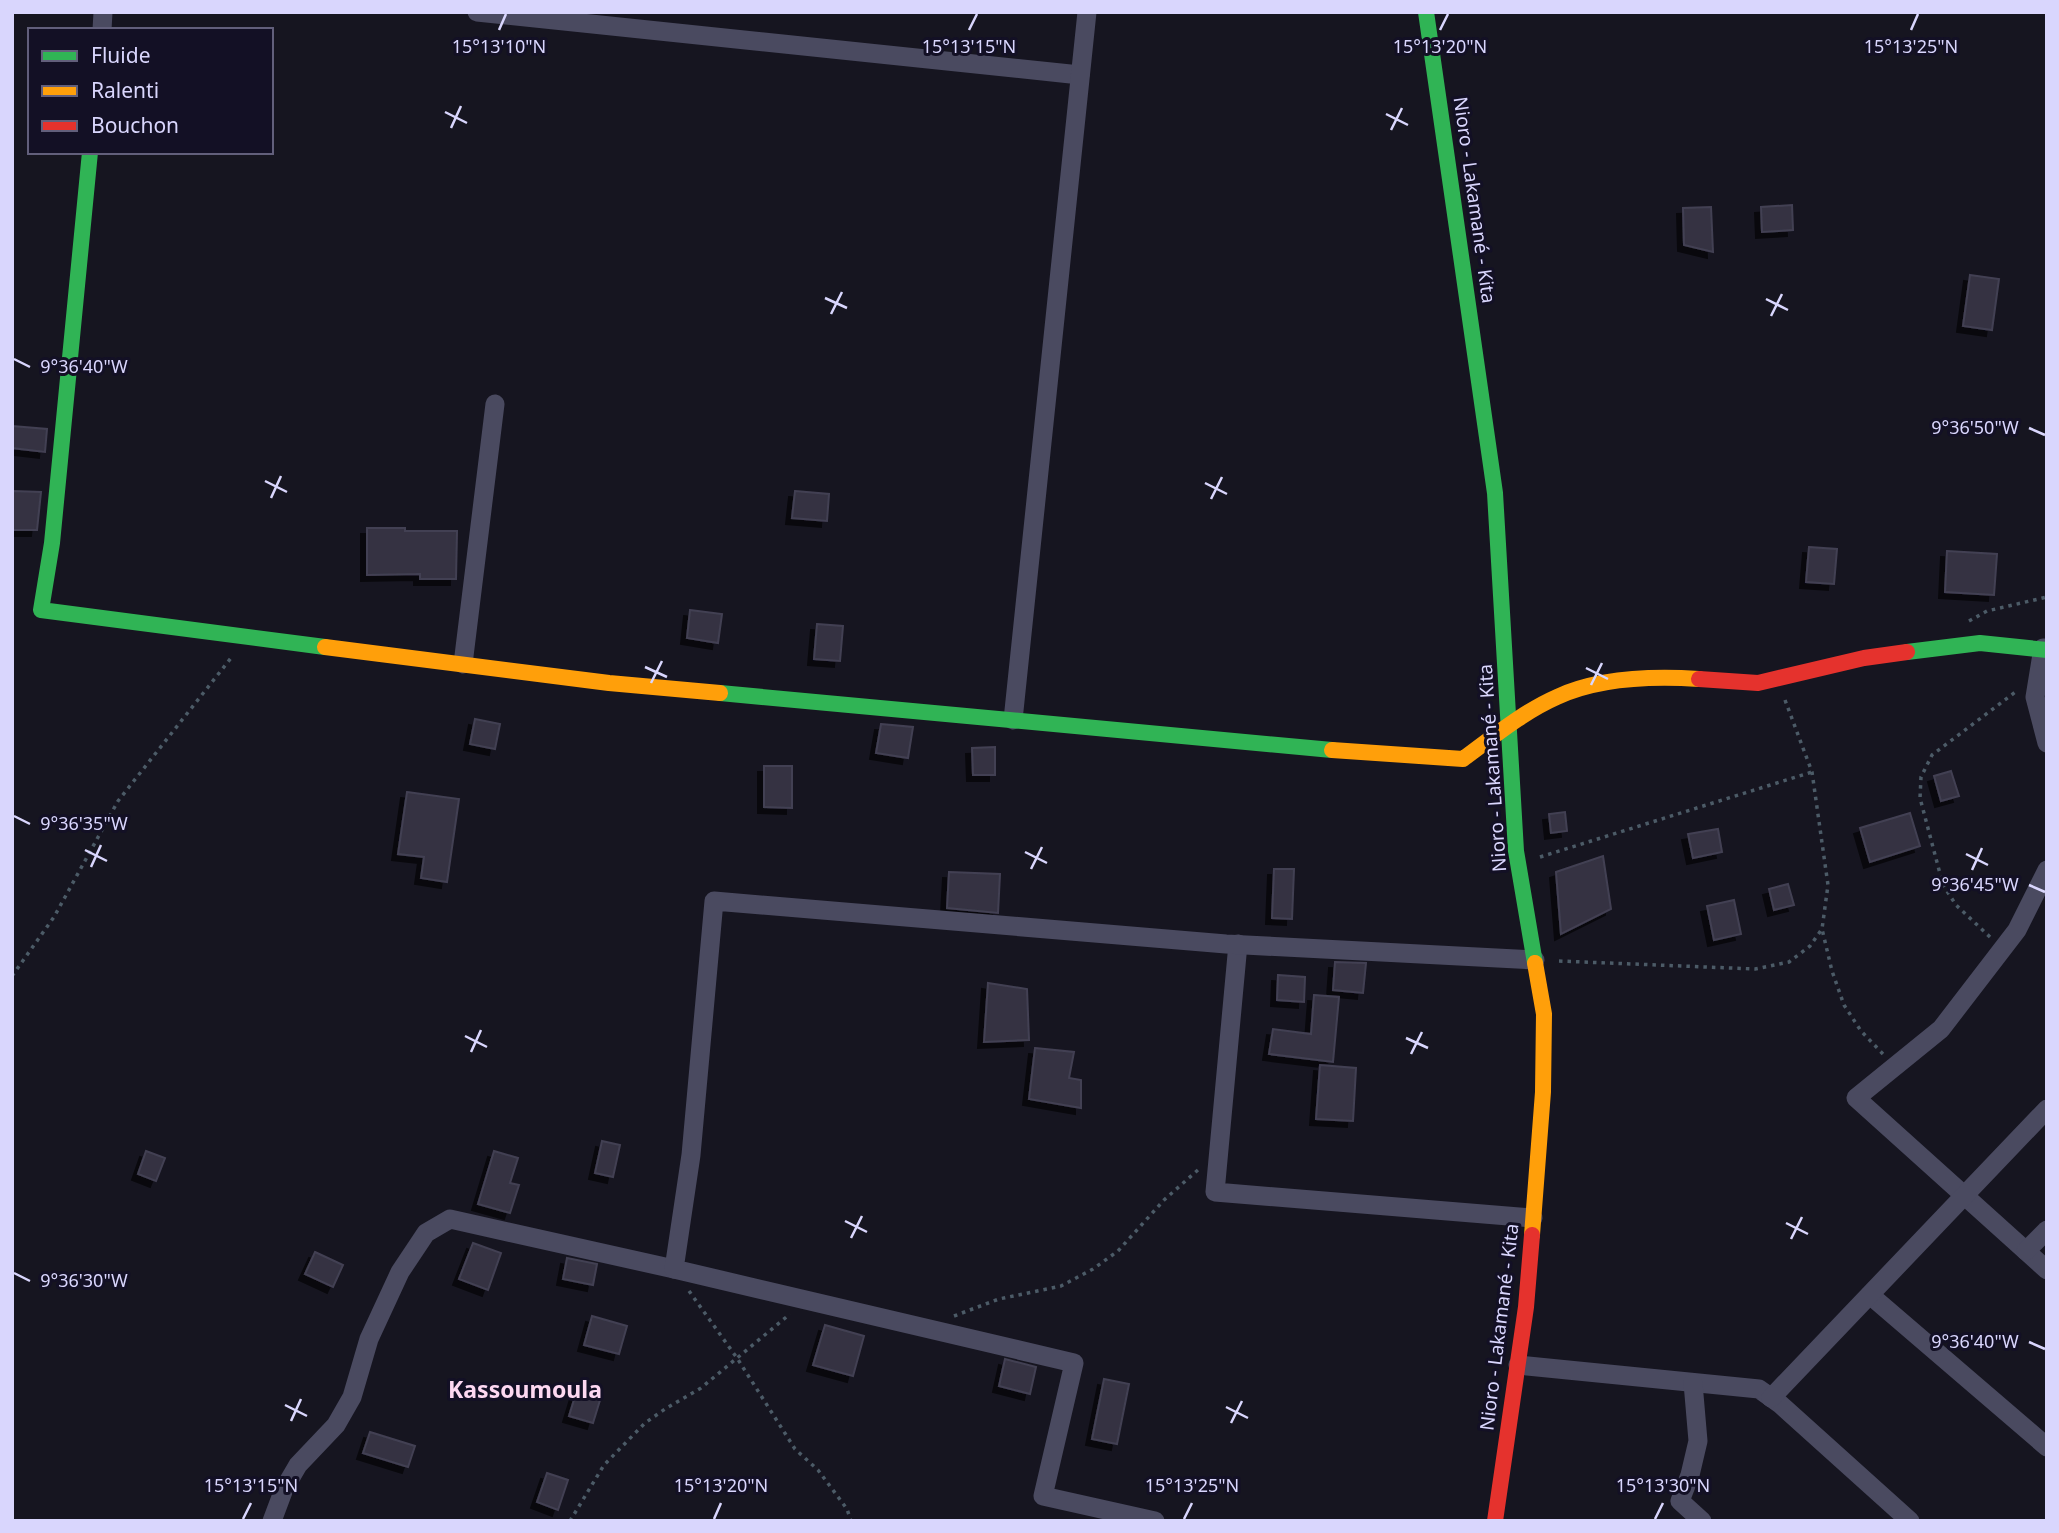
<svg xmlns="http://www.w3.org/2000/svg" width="2059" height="1533" font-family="'Noto Sans',sans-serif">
<defs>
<filter id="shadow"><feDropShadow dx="-6" dy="6" stdDeviation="0" flood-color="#0009"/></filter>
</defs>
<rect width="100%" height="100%" fill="#161520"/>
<g fill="#343342" stroke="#434053" stroke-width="2" filter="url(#shadow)">
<path d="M1792 205 1793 230 1762 232 1761 207Z"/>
<path d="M1711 207 1713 252 1684 245 1683 208Z"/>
<path d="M1970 275 1999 279 1992 330 1963 326Z"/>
<path d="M12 426 47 429 45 452 12 448Z"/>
<path d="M12 491 41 492 37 530H12Z"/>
<path d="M795 491 829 494 827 521 792 518Z"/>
<path d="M367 528H405V531H457L456 579H420V574L367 575Z"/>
<path d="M1809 547 1837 549 1834 584 1806 582Z"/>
<path d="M1947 551 1997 554 1994 595 1945 592Z"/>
<path d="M690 610 722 614 718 643 687 638Z"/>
<path d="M817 624 843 626 840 661 814 659Z"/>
<path d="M475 719 500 724 495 749 470 744Z"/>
<path d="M881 724 913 727 908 758 876 753Z"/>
<path d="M995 747V775H973L972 748Z"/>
<path d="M764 766H792V808L764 807Z"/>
<path d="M1951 771 1959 796 1941 801 1934 776Z"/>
<path d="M407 792 459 799 447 882 421 878 424 857 398 854Z"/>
<path d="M1565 812 1567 831 1551 833 1549 814Z"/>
<path d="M1910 813 1920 846 1870 862 1860 828Z"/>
<path d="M1718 829 1722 852 1693 858 1688 834Z"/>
<path d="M1603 856 1611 909 1561 934 1556 872Z"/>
<path d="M1274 869H1294L1292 919 1272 918Z"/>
<path d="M949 872 1000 874 998 913 947 908Z"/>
<path d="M1788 884 1794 905 1774 910 1769 889Z"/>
<path d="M1734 900 1741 934 1714 940 1707 906Z"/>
<path d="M1335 962 1366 963 1363 993 1333 990Z"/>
<path d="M1278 975 1305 977 1304 1002 1277 1000Z"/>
<path d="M988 983 1027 989 1029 1040 984 1042Z"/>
<path d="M1314 995 1339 997 1333 1062 1269 1054 1273 1029 1311 1034Z"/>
<path d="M1035 1048 1074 1052 1069 1078 1081 1080V1108L1029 1099Z"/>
<path d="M1320 1065 1356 1068 1353 1121 1316 1119Z"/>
<path d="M602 1141 620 1145 613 1177 595 1173Z"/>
<path d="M146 1151 165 1158 156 1181 138 1174Z"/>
<path d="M494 1151 518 1158 510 1183 519 1185 510 1213 478 1204Z"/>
<path d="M473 1243 501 1253 488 1290 459 1279Z"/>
<path d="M315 1252 343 1265 333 1287 305 1274Z"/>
<path d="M567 1258 597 1264 593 1285 563 1279Z"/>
<path d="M592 1316 627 1326 619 1354 584 1345Z"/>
<path d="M825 1325 864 1336 853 1376 813 1365Z"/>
<path d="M1005 1359 1036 1367 1030 1394 999 1386Z"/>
<path d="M1104 1379 1129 1384 1117 1444 1092 1439Z"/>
<path d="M577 1390 601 1397 593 1423 569 1416Z"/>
<path d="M370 1432 415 1446 408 1467 363 1453Z"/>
<path d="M547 1473 568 1480 558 1510 537 1502Z"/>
</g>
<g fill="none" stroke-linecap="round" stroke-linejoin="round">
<g stroke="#4c5b67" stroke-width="3.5" stroke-dasharray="3.5 5" stroke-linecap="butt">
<path d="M1969 621 1987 611 2047 597"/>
<path d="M1785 700 1812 772 1828 885 1822 929 1832 971 1844 1005 1861 1031 1883 1054"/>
<path d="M1540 857 1812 772"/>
<path d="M1990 937 1956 905 1943 885 1920 798 1921 777 1932 755 2018 690"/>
<path d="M1559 961 1755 969 1789 962 1810 946 1822 929"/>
<path d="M12 976 54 917 118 801 231 658"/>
<path d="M689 1291 737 1358 795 1449 818 1470 847 1509 851 1521"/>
<path d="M954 1316 999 1299 1061 1286 1093 1269 1118 1251 1164 1200 1199 1169"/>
<path d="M570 1521 604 1465 645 1423 665 1409 701 1388 790 1314"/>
</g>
<g stroke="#4a4a60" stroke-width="19">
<path d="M477 12 1080 75"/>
<path d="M102 30 103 12"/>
<path d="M2043 648 2035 697 2047 743"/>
<path d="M463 664 495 404"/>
<path d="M1013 720 1087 12"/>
<path d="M2047 870 2017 930 1941 1029 1856 1098 2047 1270"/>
<path d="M1238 944 1215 1192 1533 1218"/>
<path d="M2026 1251 2047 1230"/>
<path d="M1870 1295 2047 1447"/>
<path d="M1518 1365 1759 1389 1780 1404 1910 1521"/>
<path d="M1693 1383 1698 1441 1690 1475 1680 1501 1702 1521"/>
<path d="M1771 1398 2047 1109"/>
<path d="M272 1521 284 1489 298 1465 336 1425 352 1397 369 1339 400 1272 426 1233 450 1219 674 1269"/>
<path d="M1155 1521 1043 1496 1074 1363 674 1269 691 1155 714 901 1226 944 1535 960"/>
</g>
<g stroke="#30b455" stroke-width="16">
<path d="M1426 12 1495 493 1516 851 1535 963"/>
<path d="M90 152 52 543 41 610 325 647"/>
<path d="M1907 652 1980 643 2047 650"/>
<path d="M720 693 1332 750"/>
</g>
<g stroke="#ff9f0a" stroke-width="16">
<path d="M325 647 609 683 720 693"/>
<path d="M1332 750 1463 759C1493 737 1523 712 1557 697 1600 677 1653 676 1699 679"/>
<path d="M1532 1235 1543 1092 1544 1014 1535 963"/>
</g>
<g stroke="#e5322d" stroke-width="16">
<path d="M1699 679 1758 683 1864 658 1907 652"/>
<path d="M1495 1521 1526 1307 1532 1235"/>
</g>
</g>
<path fill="none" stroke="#d9d6fd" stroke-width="2.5" d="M499 30 506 14M969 30 977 14M1440 30 1448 14M1911 30 1918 14M445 112 467 123M1386 114 1408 125M451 128 461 106M1391 130 1402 108M825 298 847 308M1766 299 1788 310M831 314 842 292M1771 316 1782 294M14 359 30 367M2029 428 2045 435M265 481 287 492M1205 483 1227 494M271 498 281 476M1211 499 1222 477M645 667 667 677M1586 668 1608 679M651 683 662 661M1591 685 1602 663M14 816 30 824M85 850 107 861M1025 852 1047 863M1966 854 1988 865M91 867 101 845M1031 869 1042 847M1972 870 1982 848M2029 885 2045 892M465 1036 487 1047M1406 1038 1428 1048M471 1052 481 1030M1411 1054 1422 1032M845 1221 867 1232M1786 1223 1808 1234M851 1238 862 1216M1791 1239 1802 1217M14 1273 30 1281M2029 1342 2045 1349M285 1405 307 1416M1226 1407 1248 1418M291 1421 301 1399M1231 1423 1242 1401M243 1519 251 1503M714 1519 721 1503M1184 1519 1192 1503M1655 1519 1663 1503"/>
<g text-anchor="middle" stroke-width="6" stroke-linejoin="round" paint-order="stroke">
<g font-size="19" fill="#d9d6fd" stroke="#131025">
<text transform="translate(1475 200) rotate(82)" y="7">Nioro - Lakamané - Kita</text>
<text transform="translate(1492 768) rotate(-94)" y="7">Nioro - Lakamané - Kita</text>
<text transform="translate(1499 1327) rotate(-83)" y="7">Nioro - Lakamané - Kita</text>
</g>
<g font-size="23" font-weight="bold" fill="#fdd8f1" stroke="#131025">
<text x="525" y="1398">Kassoumoula</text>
</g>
</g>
<g font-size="18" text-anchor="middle" fill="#d9d6fd" stroke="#131025" stroke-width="6" stroke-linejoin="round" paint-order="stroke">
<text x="499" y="53">15°13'10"N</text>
<text x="969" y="53">15°13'15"N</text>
<text x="1440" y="53">15°13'20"N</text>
<text x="1911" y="53">15°13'25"N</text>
<text x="84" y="373">9°36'40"W</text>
<text x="1975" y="434">9°36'50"W</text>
<text x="84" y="830">9°36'35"W</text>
<text x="1975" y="891">9°36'45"W</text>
<text x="84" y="1287">9°36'30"W</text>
<text x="1975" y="1348">9°36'40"W</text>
<text x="251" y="1492">15°13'15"N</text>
<text x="721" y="1492">15°13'20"N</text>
<text x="1192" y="1492">15°13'25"N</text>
<text x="1663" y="1492">15°13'30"N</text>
</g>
<rect width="2059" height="1533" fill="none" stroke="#d9d6fd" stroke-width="28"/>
<rect x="28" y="28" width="245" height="126" fill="#131025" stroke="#625f7b" stroke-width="2"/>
<rect x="42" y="51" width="35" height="10" fill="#30b455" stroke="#625f7b" stroke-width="2"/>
<text x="91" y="63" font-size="21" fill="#d9d6fd">Fluide</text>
<rect x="42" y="86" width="35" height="10" fill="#ff9f0a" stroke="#625f7b" stroke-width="2"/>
<text x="91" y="98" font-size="21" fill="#d9d6fd">Ralenti</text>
<rect x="42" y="121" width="35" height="10" fill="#e5322d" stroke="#625f7b" stroke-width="2"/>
<text x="91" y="133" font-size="21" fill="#d9d6fd">Bouchon</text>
</svg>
